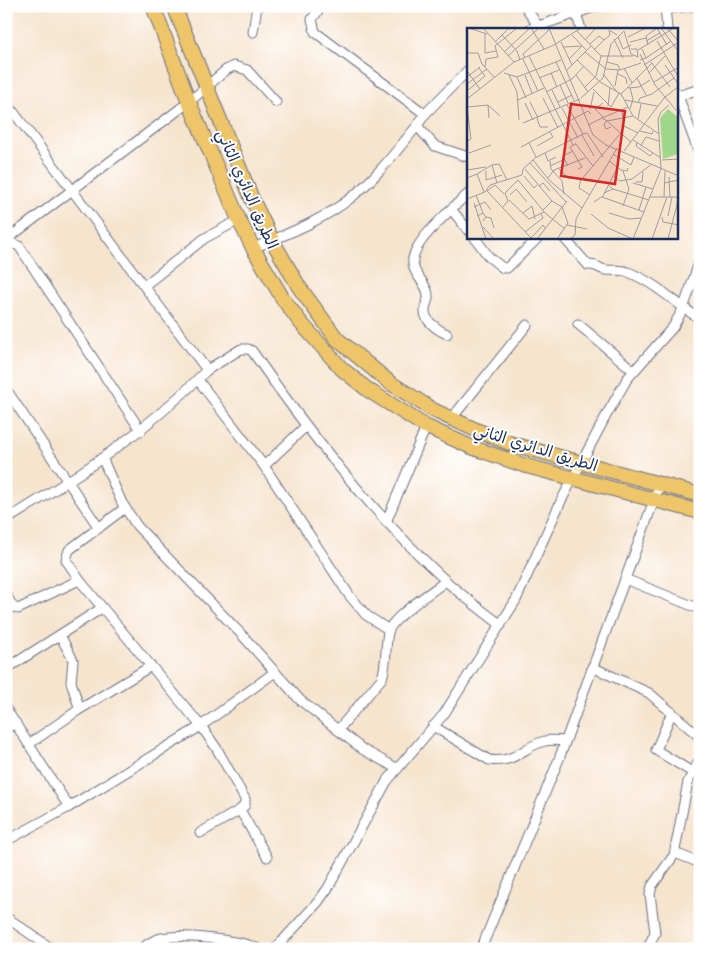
<svg xmlns="http://www.w3.org/2000/svg" width="706" height="955" font-family="'Playpen Sans','Playpen Sans Arabic',sans-serif">
<rect width="100%" height="100%" fill="#fff"/>
<filter id="ink" filterUnits="userSpaceOnUse"><feTurbulence type="fractalNoise" baseFrequency=".02" numOctaves="2"/><feDisplacementMap in="SourceGraphic" scale="10" xChannelSelector="R" yChannelSelector="G"/><feConvolveMatrix kernelMatrix="1 2 1 2 8 2 1 2 1" color-interpolation-filters="sRGB"/></filter>
<filter id="wash" filterUnits="userSpaceOnUse"><feTurbulence type="fractalNoise" baseFrequency=".0096" numOctaves="4" result="noise"/><feDisplacementMap in="SourceGraphic" scale="20" xChannelSelector="R" yChannelSelector="G"/><feGaussianBlur stdDeviation="1.12" result="paint"/><feColorMatrix in="noise" values="0 0 0 0 0 0 0 0 0 0 0 0 0 0 0 0 0 1.4 0 .05"/><feComposite in="paint" operator="in"/></filter>
<g filter="url(#wash)">
<rect width="100%" height="100%" fill="#f6e4cd"/>
</g>
<g filter="url(#ink)">
<g fill="none" stroke-linecap="round" stroke-linejoin="round">
<defs>
<g id="minor">
<path d="M322 6 312 19 315 32 425 114"/>
<path d="M525 6 538 26"/>
<path d="M665 6 667 29"/>
<path d="M666 9 693 6"/>
<path d="M576 13 581 29"/>
<path d="M530 29 597 6"/>
<path d="M253 32 257 6"/>
<path d="M677 93 700 156"/>
<path d="M677 96 700 89"/>
<path d="M6 102 207 370C146 432 80 475 6 520"/>
<path d="M417 126 425 114 468 70"/>
<path d="M468 194 451 209 468 230"/>
<path d="M475 238 489 257 503 268H507L538 238"/>
<path d="M564 238 588 265C597 264 597 268 605 270 613 271 621 269 628 272 656 283 675 303 700 319"/>
<path d="M6 240 189 102 226 70 234 66 247 70 276 102"/>
<path d="M6 241 19 246 141 431"/>
<path d="M253 248C287 234 324 220 352 197 377 177 397 150 417 126L435 146 468 157"/>
<path d="M145 285 205 238 239 220"/>
<path d="M578 324 634 371"/>
<path d="M447 334C438 330 424 321 425 310 425 304 429 300 428 295 427 284 417 278 414 268 406 249 439 222 451 209"/>
<path d="M207 370 241 349H248L252 351C309 433 371 512 445 580 462 596 482 610 501 625"/>
<path d="M198 380 264 466 349 595 366 615 389 630"/>
<path d="M6 389 99 528"/>
<path d="M452 418 527 325"/>
<path d="M103 460 122 503 137 526 243 636 300 700 362 749 396 768"/>
<path d="M264 466 306 426"/>
<path d="M125 508 69 550 66 560 81 582 201 726 217 749 245 799V805L240 810 200 833"/>
<path d="M386 522 426 427"/>
<path d="M625 579 700 609"/>
<path d="M6 595 13 607 18 609 79 580"/>
<path d="M592 667 649 693 700 737"/>
<path d="M6 669 102 608"/>
<path d="M6 709 69 807"/>
<path d="M77 711 151 666"/>
<path d="M672 712 656 750 692 772"/>
<path d="M433 726 489 760C516 764 523 746 545 741 551 739 559 741 565 741"/>
<path d="M6 729 16 723"/>
<path d="M338 730 382 678C387 663 385 648 388 632 392 617 433 591 446 581"/>
<path d="M29 744 77 711 79 707 71 682 73 660 60 635"/>
<path d="M240 810 267 857"/>
<path d="M6 841 69 807 201 726 275 672"/>
<path d="M675 853 700 863"/>
<path d="M6 917 52 949"/>
<path d="M141 949C146 945 151 941 158 939 174 933 244 940 258 949"/>
<path d="M275 949 318 902 328 888 387 781 444 714 516 600 561 501 607 414 627 379 673 327 683 309 700 260"/>
<path d="M481 949 559 759 660 484"/>
<path d="M647 949 655 933 650 894 652 886 674 855 688 782 700 759"/>
</g>
<g id="primary">
<path d="M153 6 189 102 239 220 253 248 283 299 301 323 342 369 368 390 425 426 471 447 523 465 700 512"/>
<path d="M174 6 252 199 272 240 299 287 337 339 389 382 433 410 476 430 512 444 700 495"/>
</g>
</defs>
<use href="#minor" stroke="#686e85" stroke-width="11"/>
<use href="#primary" stroke="#686e85" stroke-width="16"/>
<use href="#minor" stroke="#fff" stroke-width="9"/>
<use href="#primary" stroke="#eec569" stroke-width="14"/>
</g>
</g>
<g text-anchor="middle" stroke-width="4" stroke-linejoin="round" paint-order="stroke">
<g font-size="16" fill="#1b2f5e" stroke="#fff">
<text transform="translate(248 189) rotate(66)" y="6">الطريق الدائري الثاني</text>
<text transform="translate(536 447) rotate(17)" y="6">الطريق الدائري الثاني</text>
</g>
</g>
<g transform="translate(467 28)">
<rect width="211" height="211" fill="#f6e4cd"/>
<path d="M201 81 212 90 211 126 196 131 193 90Z" fill="#9fd88b"/>
<path fill="none" stroke="#9e9ca1" stroke-width="1" d="M2 0 20 6M16 0 47 34M64 0 77 21M82 0 126 107 139 117 212 148M190 0 200 17M194 0 212 24M200 0 212 14M110 3 134 28H166M157 3 164 26 171 29 170 21H164M18 6V25L29 23M35 7 50 23 53 32M105 7 120 23M151 9 156 21 164 17M161 9 179 0M147 11 156 30M118 12 129 0M137 12 143 7 142 2 150 7M179 13 193 5M190 13 212 50M28 14 42 0M94 14 105 37M163 14 179 10M123 16 132 8 137 12 127 22M87 17 114 0M181 17 179 8 190 0M97 19 115 18M171 22 207 0M37 24 63 0M118 24 139 41 153 42 174 35M1 25H11L15 36 28 50M173 26 188 57 209 82M41 28 72 0M62 28 106 117M58 30 56 26 82 2M179 30 204 13M56 31 71 63M102 31 114 19M110 32 133 54 154 66 166 88 192 106M173 32 179 30 175 21M89 34 107 72M140 34 151 37 153 42M184 34 203 59M177 37 212 14M198 37 212 57M18 39 19 31 31 29 28 18 50 0M157 40 165 55M100 42 124 18M0 43 13 61M37 45 50 49 94 32M84 45 90 59M182 45 198 28M151 46 159 50 160 56M42 47 50 64 52 92M58 47 65 65M109 47 121 64M137 47 150 64M0 49 13 39M50 49 59 70M72 50 92 42M170 50 179 67M187 54 212 39M0 56 20 41M93 57 101 75M148 58 151 42M118 59 129 48 134 28M161 60 172 59 183 52M126 61 144 79 152 65M85 62 93 79M0 63 18 48 12 40M79 64 105 51 117 38M154 66 185 35M76 70 91 100M114 70 136 50 144 16 157 3M0 71 47 34 87 17M51 72 77 60M158 72 190 78M63 74 71 90M91 74 105 67M58 75 66 92M171 75 173 70 185 66 207 50M21 77 33 88M141 78 143 60M95 80 111 110M123 81 127 64M163 81 166 71 163 60M136 89 128 81 136 75M70 90 73 99H81M135 90 161 79M171 91 174 76M140 93 164 114M140 93 137 96 139 101 144 99M56 95 113 71M121 97 135 90 140 93 166 88M157 98 171 105M173 103 185 106 186 103M116 106 120 105 136 129M115 107 127 128M166 112 194 130M0 113 4 111 0 79 21 77 22 90M62 115 69 129M108 115 126 138M170 115 169 118 183 128 186 125M109 116 103 119 115 139 111 141M174 117 179 109 192 113M70 118 86 109 83 104M54 119 121 83 124 86M157 123 197 70 212 58M2 125 24 117M78 125 81 133 89 129M146 126 164 137 167 129M66 132 82 152 115 180 150 120M195 132 212 131M83 133 84 141 95 153 97 166M142 133 154 142 160 143 161 140M63 135 99 174M25 137 32 136 40 152M83 138 98 131M101 138 96 128 106 123M58 141 85 173 76 182M92 141 101 150 114 151 112 160 123 167M194 141 191 91 194 84 202 77M0 142 19 139M19 143V152L35 147M156 143 162 161 156 178M10 146 25 137 30 155M57 148 67 160 70 157M147 148 153 153 165 151 185 136M202 149 203 169M0 150 10 146 17 164M81 150 87 142 118 130M114 152 153 106 157 99 155 82M169 154H175L176 144M166 155 186 161M197 155 212 152M72 158 76 155 83 163M146 161 182 172M137 165 146 161 141 157M37 166 28 157 20 163 64 210 76 197 78 200M9 167 16 185M43 167 49 161 60 174M135 169 177 184M183 169H212M197 169 198 143M0 171 18 164 23 157 55 147 56 141 68 130 116 106 100 77M42 172 62 191 77 184M85 173 95 179 101 195 90 211M127 174 136 168 150 140M7 175 19 211M7 179 18 174 24 182M36 179 41 173 38 165 51 152 78 185 98 201M172 182 179 159M56 185 65 178 68 191M142 185 162 191 174 190M124 186 141 200 166 211 194 141M10 188 16 185 19 189 16 193M201 188 205 169M19 189 24 190 27 200M195 189 196 194 212 197M100 197 120 201M16 199 27 211M58 204 76 190 74 186M70 211 100 173M103 211 108 207 109 191 115 180M185 211 200 169M201 211 212 169"/>
<path fill="#d62828" fill-opacity="0.15" stroke="#d62828" stroke-width="2.5" d="M104 76 158 83 148 156 94 148Z"/>
<rect width="211" height="211" fill="none" stroke="#1b2f5e" stroke-width="2.5"/>
</g>
<rect width="706" height="955" fill="none" stroke="#fff" stroke-width="25"/>
</svg>
